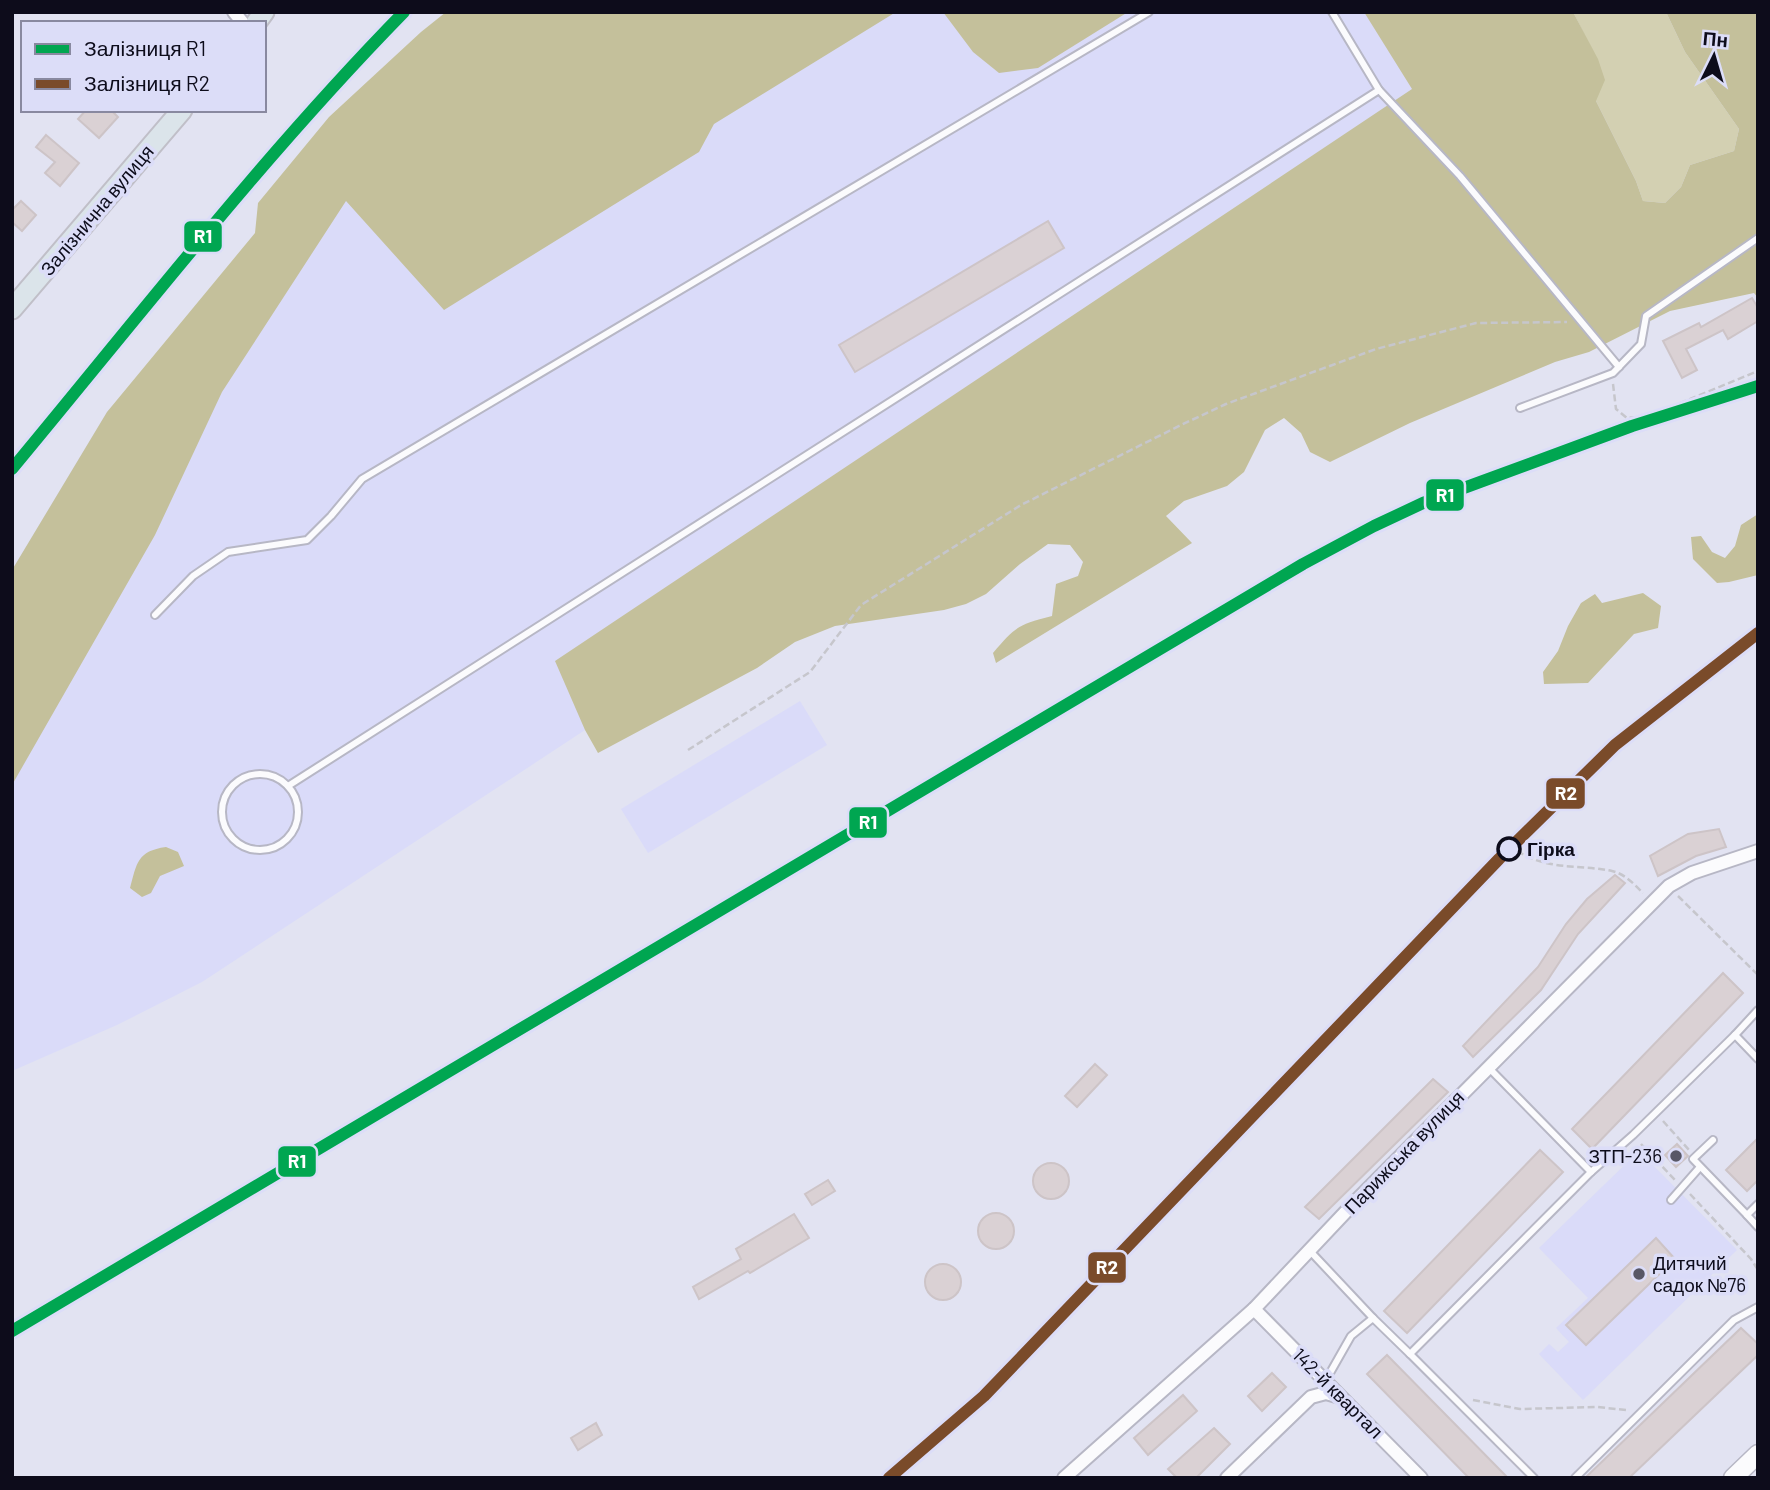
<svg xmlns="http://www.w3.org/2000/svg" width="1770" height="1490" font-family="Barlow,sans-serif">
<rect width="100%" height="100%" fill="#e2e3f2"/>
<g fill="#dadbf9">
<path d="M456 12H1552L585 730 202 982 117 1025 12 1071V570L107 412Z"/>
<path d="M800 701 827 745 648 853 621 809Z"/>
<path d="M1639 1151 1737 1250 1583 1400 1539 1354 1549 1344 1558 1352 1569 1342 1556 1328 1588 1298 1539 1248Z"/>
</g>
<path fill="#d3d0b2" d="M1573 12H1666L1685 52 1739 129 1734 151 1690 165 1681 187 1665 203 1643 201 1636 181 1596 101 1597 59Z"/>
<g fill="#c4c09b">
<path d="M446 12H896L714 124 699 152 444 310 346 201 222 392 155 535 12 785V570L107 412 255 233 258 203 329 117 421 32Z"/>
<path d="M943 12H1128L1038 68 999 73 973 52Z"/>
<path d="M1364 12H1573L1598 59 1605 80 1596 101 1636 181 1643 201 1665 203 1681 187 1690 165 1734 151 1739 129 1685 52 1666 12H1758V298L1754 293 1670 311 1589 352 1555 362 1410 423 1330 462 1310 452 1301 433 1284 418 1265 430 1244 472 1227 486 1184 501 1166 516 1192 543 996 663 993 653C1016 626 1018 625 1052 616L1056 584 1078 576 1083 562 1070 545 1048 544 1020 564 986 594 966 604 944 610 835 626 795 642 757 668 598 753 585 730 555 661 1412 89Z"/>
<path d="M1758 514V575L1729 582 1717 583 1693 559 1691 537 1701 536 1712 552 1725 558 1735 546 1741 525Z"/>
<path d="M1643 593 1661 606 1658 628 1634 634 1588 683 1544 684 1543 672 1558 651 1568 626 1581 603 1595 594 1602 603Z"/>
<path d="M166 847 178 852 184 866 160 876 151 893 142 897 130 888C137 863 137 851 166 847Z"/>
</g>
<g fill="#dad1d4" stroke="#cdc4c7" stroke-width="2">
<path d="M86 110H111L118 117 99 138 78 119Z"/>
<path d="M46 135 79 163 60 186 45 173 55 162 36 147Z"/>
<path d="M21 201 36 215 22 231 12 222V210Z"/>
<path d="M1048 221 1064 248 855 372 839 345Z"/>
<path d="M1752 298 1758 308V321L1728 339 1723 330 1686 349 1697 370 1682 378 1663 341 1699 323 1701 327Z"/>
<path d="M1719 829 1726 847 1696 856 1658 876 1650 856 1688 834Z"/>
<path d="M1615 875 1625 883 1578 934 1541 990 1473 1057 1463 1046 1538 967 1566 924 1587 899Z"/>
<path d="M1723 973 1743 993 1592 1149 1572 1129Z"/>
<path d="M1095 1064 1107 1075 1077 1107 1065 1096Z"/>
<path d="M1433 1079 1448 1092 1319 1219 1305 1207Z"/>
<path d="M1758 1138V1180L1747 1191 1726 1170Z"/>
<path d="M1677 1144 1688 1156 1676 1167 1665 1155Z"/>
<path d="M1540 1150 1563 1172 1407 1333 1384 1311Z"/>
<circle cx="1051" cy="1181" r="18"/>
<path d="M828 1180 835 1191 812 1205 805 1194Z"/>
<circle cx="996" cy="1231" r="18"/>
<path d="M794 1214 809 1238 750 1273 748 1271 699 1299 693 1287 741 1259 736 1249Z"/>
<path d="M1656 1238 1675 1259 1586 1345 1566 1325Z"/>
<circle cx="943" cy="1282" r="18"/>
<path d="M1741 1328 1758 1344V1355L1629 1478H1585Z"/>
<path d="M1387 1355 1508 1478H1469L1367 1374Z"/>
<path d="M1272 1373 1286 1387 1262 1411 1248 1396Z"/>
<path d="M1183 1395 1197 1411 1148 1455 1134 1438Z"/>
<path d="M596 1423 602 1435 578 1450 571 1438Z"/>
<path d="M1214 1428 1230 1444 1196 1478H1177L1168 1469Z"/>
</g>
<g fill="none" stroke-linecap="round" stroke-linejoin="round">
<defs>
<g id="lane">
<path d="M1379 90 1460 176 1619 367"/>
<path d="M1520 408 1613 373 1641 344 1646 316 1758 238"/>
<path d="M155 615 193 576 228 552 307 540 331 516 362 479 1149 12"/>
<circle cx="260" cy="812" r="38"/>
<path d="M288 786 1379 90 1332 12"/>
<path d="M1735 1035 1758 1010"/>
<path d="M1489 1068 1591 1172"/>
<path d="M1713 1140 1693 1159 1747 1215"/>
<path d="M1671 1200 1700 1167"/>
<path d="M1758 1204 1747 1215 1758 1227"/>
<path d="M1310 1251 1373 1318"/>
<path d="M1410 1354 1534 1478"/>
<path d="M1326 1380 1351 1336 1373 1318 1410 1354 1591 1172 1633 1135 1735 1035 1758 1059"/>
<path d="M1575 1478 1734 1320 1758 1307"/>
</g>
<g id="street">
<path d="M234 12 243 23"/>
<path d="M1254 1309 1421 1478"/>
<path d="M1064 1478 1254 1309 1355 1202 1669 886 1692 873 1758 851"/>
<path d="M1227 1478 1311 1397 1326 1393 1340 1397"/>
</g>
<path id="secondary" d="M1733 1478 1758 1454"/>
<g id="primary">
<path d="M256 23 264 12"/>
<path d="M12 309 182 110"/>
</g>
</defs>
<use href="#lane" stroke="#b7b7c5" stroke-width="10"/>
<use href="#street" stroke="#b7b7c5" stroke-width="16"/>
<use href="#secondary" stroke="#b7b7c5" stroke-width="21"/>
<use href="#primary" stroke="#c0bfc8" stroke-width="23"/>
<g stroke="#c6c6cc" stroke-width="2.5" stroke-dasharray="7 3.5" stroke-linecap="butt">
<path d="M1613 384 1616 409 1627 418 1649 416 1758 371"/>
<path d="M688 750 810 672 861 605 1021 505 1181 425 1226 404 1376 349 1476 323 1567 322"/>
<path d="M1517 851C1550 871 1578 864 1612 871 1625 874 1634 884 1643 893"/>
<path d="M1678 896 1758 975"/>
<path d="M1663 1121 1689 1150"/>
<path d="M1641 1144 1675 1180"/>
<path d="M1690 1194 1751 1259 1758 1270"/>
<path d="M1473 1400 1520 1409 1597 1407 1626 1410"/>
</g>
<use href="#lane" stroke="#fbfbfd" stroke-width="6"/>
<use href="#street" stroke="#fbfbfd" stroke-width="12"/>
<use href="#secondary" stroke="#fbfbfd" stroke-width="18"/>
<use href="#primary" stroke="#dbe4ea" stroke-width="19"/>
<defs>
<g id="rail-1">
<path d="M12 469C140 315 264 155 404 12"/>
<path d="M12 1331 1303 564 1374 526 1423 503 1632 426 1758 386"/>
</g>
<path id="rail-2" d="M889 1478 984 1396 1499 859 1615 745 1758 633"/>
</defs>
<use href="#rail-1" stroke="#dcddf8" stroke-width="18"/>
<use href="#rail-2" stroke="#dcddf8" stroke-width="18"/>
<use href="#rail-1" stroke="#00a651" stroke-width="12"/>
<use href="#rail-2" stroke="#7a4b2a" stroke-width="12"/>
</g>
<circle fill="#dcddf8" stroke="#0d0c1b" stroke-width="3.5" cx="1509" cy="849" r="11"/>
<g fill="#585766" stroke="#dcddf8" stroke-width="2.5">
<circle cx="1676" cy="1156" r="7"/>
<circle cx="1639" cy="1274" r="7"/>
</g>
<g text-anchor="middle" stroke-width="7" stroke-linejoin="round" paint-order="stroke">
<g font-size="19" fill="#0d0c1b" stroke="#dcddf8">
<text transform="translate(97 210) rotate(-50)" y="7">Залізнична вулиця</text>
<text transform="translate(1404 1152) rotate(-46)" y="7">Парижська вулиця</text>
<text transform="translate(1338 1393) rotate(45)" y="7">142-й квартал</text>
</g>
<g font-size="19" font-weight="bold" fill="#0d0c1b" stroke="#dcddf8" text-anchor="start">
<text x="1527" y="856">Гірка</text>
</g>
<g font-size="19" fill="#0d0c1b" stroke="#dcddf8" text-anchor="end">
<text x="1662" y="1163">ЗТП-236</text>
<text x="1653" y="1270" text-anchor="start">Дитячий<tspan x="1653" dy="22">садок №76</tspan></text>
</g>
</g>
<g stroke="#dcddf8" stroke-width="2.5">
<rect x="183" y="220" width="40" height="33" rx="7" fill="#00a651"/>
<rect x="1425" y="478" width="40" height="34" rx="7" fill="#00a651"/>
<rect x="1545" y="777" width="41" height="33" rx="7" fill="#7a4b2a"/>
<rect x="848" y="806" width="40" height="33" rx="7" fill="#00a651"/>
<rect x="277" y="1145" width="40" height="33" rx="7" fill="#00a651"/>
<rect x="1087" y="1251" width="40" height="33" rx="7" fill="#7a4b2a"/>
</g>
<g font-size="19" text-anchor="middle" font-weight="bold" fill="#fff">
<text x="203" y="243">R1</text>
<text x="1445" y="502">R1</text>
<text x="1566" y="800">R2</text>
<text x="868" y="829">R1</text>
<text x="297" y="1168">R1</text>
<text x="1107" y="1274">R2</text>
</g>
<rect width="1770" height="1490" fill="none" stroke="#0d0c1b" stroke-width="28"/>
<rect x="21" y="21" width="245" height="91" fill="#dcddf8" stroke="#8989a0" stroke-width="2"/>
<rect x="35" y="44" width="35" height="10" fill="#00a651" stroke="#8989a0" stroke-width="2"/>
<text x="84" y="56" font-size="21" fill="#0d0c1b">Залізниця R1</text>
<rect x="35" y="79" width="35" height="10" fill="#7a4b2a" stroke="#8989a0" stroke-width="2"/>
<text x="84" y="91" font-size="21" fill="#0d0c1b">Залізниця R2</text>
<g transform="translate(1714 56) rotate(5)" stroke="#dcddf8" stroke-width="5" paint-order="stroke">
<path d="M0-5L12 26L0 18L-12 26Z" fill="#0d0c1b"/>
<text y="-10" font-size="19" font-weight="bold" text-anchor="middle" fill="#0d0c1b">Пн</text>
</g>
</svg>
